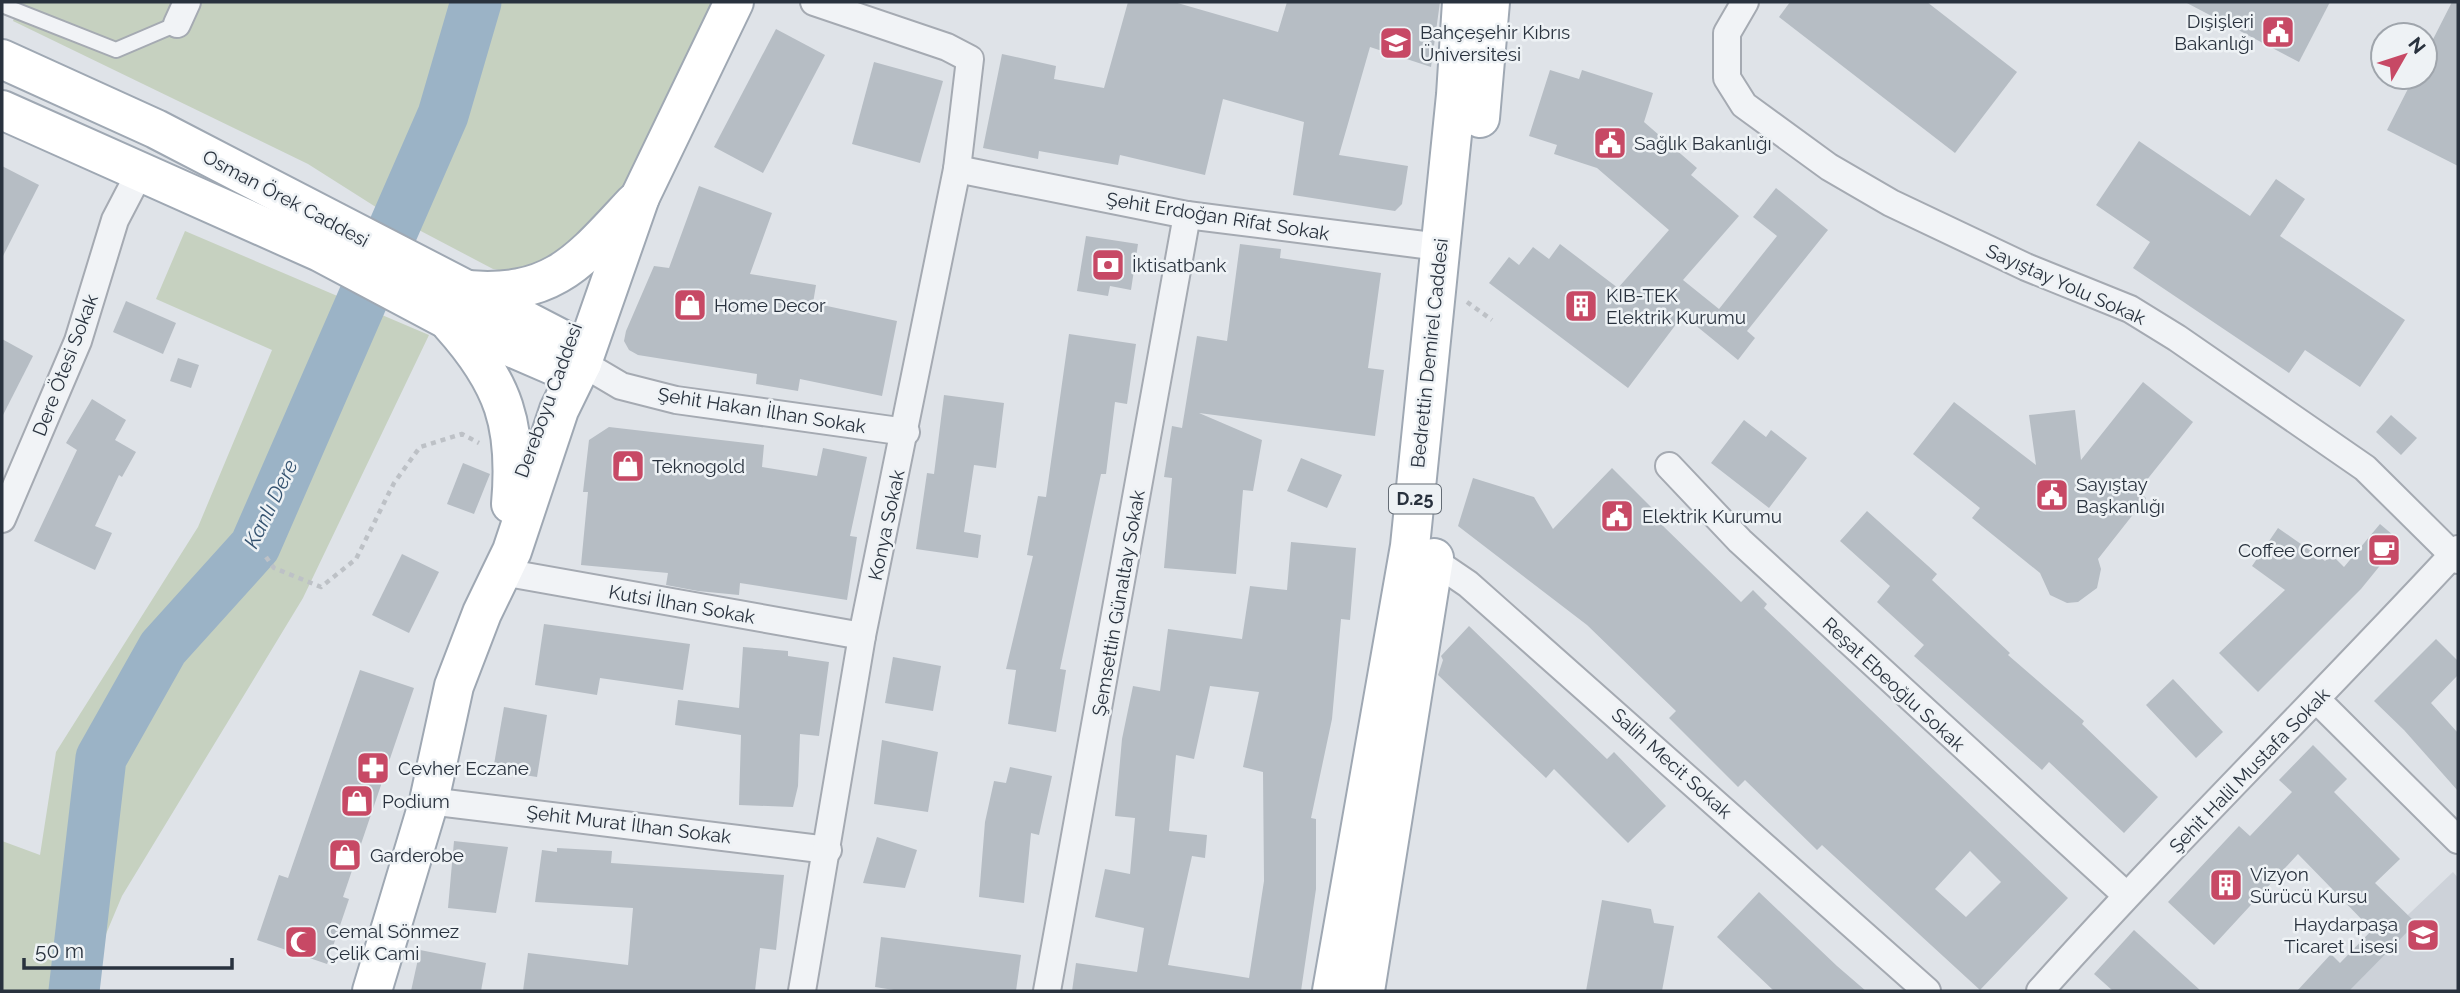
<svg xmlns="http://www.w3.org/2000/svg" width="2460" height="993" font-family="Raleway,sans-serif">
<rect width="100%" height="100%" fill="#dfe3e8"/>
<path fill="#cdd2d9" d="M2453 872 2458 878V991H2328Z"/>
<g fill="#c6d1c0">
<path d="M20 2H717L607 224 557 257 510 272 493 269 379 209 308 164 13 21Z"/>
<path d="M185 231 429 335 303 598 122 896 82 991H2V841L40 855 56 752 198 527 272 350 156 299Z"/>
</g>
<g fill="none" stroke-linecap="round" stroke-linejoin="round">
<path stroke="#9bb3c6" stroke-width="51" d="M74 991 101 758 163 648 255 546 443 115 476 2"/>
</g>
<g fill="#b6bdc4" fill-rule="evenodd">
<path d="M1128 2H1174L1278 32 1287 2H1440L1431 67 1370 47 1339 155 1408 166 1402 204 1395 211 1293 195 1304 122 1223 99 1205 175 1120 155 1118 165 1039 151 1038 159 983 148 1002 54 1056 66 1054 79 1104 88Z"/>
<path d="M1790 2H1927L2017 72 1955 153 1779 17Z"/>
<path d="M2185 2H2330L2299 62Z"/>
<path d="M2452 2H2458V166L2387 130 2414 77H2425V55Z"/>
<path d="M776 29 825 55 763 173 714 147Z"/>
<path d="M874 62 943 81 920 163 852 144Z"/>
<path d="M1550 70 1579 79 1582 70 1653 93 1644 122 1697 168 1691 175 1739 216 1683 280 1719 309 1777 236 1753 217 1776 188 1828 230 1747 331 1755 338 1738 360 1683 315 1628 388 1489 283 1509 257 1519 265 1533 247 1549 259 1560 244 1618 288 1669 230 1597 168 1554 154 1557 145 1529 136Z"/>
<path d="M2139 141 2250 216 2276 179 2305 199 2280 236 2405 320 2360 387 2305 350 2289 373 2133 268 2150 242 2096 205Z"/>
<path d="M2 166 39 185 2 258Z"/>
<path d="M699 186 772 213 750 274 816 285 813 303 897 321 882 396 800 379 798 391 756 384 757 374 638 355 629 350 624 341 626 331 654 266 669 268Z"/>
<path d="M1086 236 1138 244 1131 290 1110 286 1108 296 1077 291Z"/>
<path d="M1240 244 1281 249 1280 258 1381 273 1368 368 1384 370 1375 436 1199 413 1262 440 1253 491 1243 490 1236 574 1164 568 1172 478 1164 477 1172 426 1182 428 1197 336 1227 341Z"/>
<path d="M126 301 176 323 163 354 113 332Z"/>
<path d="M1069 334 1136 344 1127 404 1115 402 1106 474H1101L1060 669 1066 670 1056 732 1008 724 1016 670 1006 669 1033 556 1027 555 1038 496 1046 497Z"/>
<path d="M2 339 33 356 2 417Z"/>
<path d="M178 358 199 365 191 388 170 381Z"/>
<path d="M2143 382 2193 422 2138 491 2146 498 2098 559 2101 569 2097 588 2078 602 2067 603 2050 595 2040 573 1972 518 1980 508 1913 454 1954 402 2036 465 2029 415 2075 410 2081 460Z"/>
<path d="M944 395 1004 403 996 468 974 465 964 532 981 535 978 558 916 549 927 473 934 474Z"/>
<path d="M92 399 126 420 115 440 136 452 122 477 119 475 95 526 112 533 95 570 34 541 77 450 66 443Z"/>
<path d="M2391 415 2417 438 2401 455 2376 432Z"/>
<path d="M1744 420 1766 437 1771 430 1807 458 1769 508 1711 463Z"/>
<path d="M609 427 764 445 762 467 817 476 823 448 867 457 850 536 857 537 847 600 740 583 739 595 698 591 666 585 668 573 581 565 588 492H583L589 440Z"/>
<path d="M1301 458 1342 475 1327 508 1287 491Z"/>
<path d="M463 463 490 474 474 514 447 504Z"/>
<path d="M1612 468 1664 520 1661 524 1741 602 1753 590 1767 604 1764 608 2068 898 1980 990 1822 845 1817 850 1745 780 1738 787 1669 718 1676 711 1587 625 1458 526 1473 478 1534 497 1553 529ZM1970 851 2001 882 1966 917 1935 889Z"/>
<path d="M1867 511 1937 574 1932 580 2010 653 2008 655 2084 721 2082 724 2158 797 2124 833 2049 762 2042 770 1914 656 1924 645 1877 602 1890 586 1840 541Z"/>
<path d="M2380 524 2400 541 2361 589 2258 692 2219 653 2285 590 2252 566 2278 528 2325 561 2332 555 2344 567Z"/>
<path d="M1291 542 1356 548 1350 620 1341 619 1332 719 1311 818 1316 819V889L1301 991H1072L1076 963 1137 972 1144 928 1095 917 1105 869 1130 874 1135 818 1115 816 1122 739 1133 686 1160 691 1168 629 1242 639 1250 586 1287 590ZM1210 686 1259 692 1243 767 1263 772 1264 881 1249 978 1168 965 1192 856 1205 858 1207 835 1169 831 1176 755 1194 759Z"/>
<path d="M402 554 439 572 409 633 372 615Z"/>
<path d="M544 624 690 644 683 690 600 678 597 695 535 685Z"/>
<path d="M1469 626 1607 759 1614 752 1666 806 1628 843 1554 769 1546 778 1438 675 1443 660 1441 656Z"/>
<path d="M2436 639 2458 661V675L2431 703 2458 733V791L2404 730 2374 701Z"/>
<path d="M743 647 788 651V656L829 662 819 736 800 734 798 786 793 807 739 805 741 735 675 725 678 700 739 708Z"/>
<path d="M893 657 941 666 933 711 885 703Z"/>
<path d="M360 670 414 688 343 897 349 899 327 964 257 940 279 875 288 878Z"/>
<path d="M2173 679 2223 732 2196 758 2146 705Z"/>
<path d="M504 707 547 715 537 777 493 770Z"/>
<path d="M882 740 938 752 928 812 874 804Z"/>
<path d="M2313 745 2347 779 2334 792 2400 859 2375 883 2416 923 2349 991H2297L2331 954 2340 963 2372 930 2298 854 2214 945 2168 902 2239 826 2250 836 2292 792 2279 780Z"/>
<path d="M1010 767 1052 776 1039 835 1031 833 1024 903 979 897 985 822 994 781 1006 783Z"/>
<path d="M877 837 917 850 905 888 863 883Z"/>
<path d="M454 841 508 847 496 913 448 908Z"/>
<path d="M557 848 612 851 611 863 784 875 776 950 760 948 755 991H523L528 953 628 965 633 908 535 902 542 850 557 852Z"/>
<path d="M1759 892 1837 966 1866 991H1774L1717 937Z"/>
<path d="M1602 900 1651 909 1654 923 1674 926 1662 991H1586Z"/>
<path d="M2134 930 2201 991H2113L2094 974Z"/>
<path d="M881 937 1021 955 1016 991H900L875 987Z"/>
<path d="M420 950 486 963 481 991H411Z"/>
</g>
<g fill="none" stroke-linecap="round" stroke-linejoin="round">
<defs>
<path id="lane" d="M2 5 116 50 177 24"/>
<g id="street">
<path d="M1745 2 1727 33V78L1744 105 1829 167 1891 203 2026 267 2130 309 2177 338 2365 468 2458 560"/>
<path d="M177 24 187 2"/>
<path d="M957 169 1187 215 1440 247"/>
<path d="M582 363 621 386 676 400 906 432"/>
<path d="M1669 466 1740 541 2126 895"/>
<path d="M2 519 78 341 115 220 140 172"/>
<path d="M1421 552 1468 584 1927 991"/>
<path d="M502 572 862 636"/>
<path d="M2318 701 2458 840"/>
<path d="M429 801 828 850"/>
<path d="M802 991 862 636 957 169 970 59 947 47 814 2"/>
<path d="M1047 991 1187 215"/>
<path d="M2040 991C2175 840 2320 698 2458 549"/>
</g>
<g id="primary">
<path d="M2 59 156 129 569 343"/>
<path d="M2 110 320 252 448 320 557 367 582 363"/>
<path d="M1480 118 1490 2"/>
<path d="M626 219 640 197 734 2"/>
<path d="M467 290C553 297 579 262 634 203"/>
<path d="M451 324C504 383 518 426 511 504"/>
<path d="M372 991 429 801 454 686 482 613 512 551 559 410 582 363 640 197"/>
<path d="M1332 991 1410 546 1456 95 1462 2"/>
<path d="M1365 991 1434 558"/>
</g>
</defs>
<use href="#lane" stroke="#a5aab2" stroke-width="18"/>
<use href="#street" stroke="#a5aab2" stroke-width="30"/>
<use href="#primary" stroke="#9fa8b3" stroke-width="42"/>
<g stroke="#bdc1c6" stroke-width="4.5" stroke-dasharray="5 5" stroke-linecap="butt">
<path d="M1467 302 1492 320"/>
<path d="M266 557 274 568 321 587 356 559 394 483 420 447 462 434 479 443"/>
</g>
<use href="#lane" stroke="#f1f3f6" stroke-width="14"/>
<use href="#street" stroke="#f1f3f6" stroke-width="26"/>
<use href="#primary" stroke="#fff" stroke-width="38"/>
</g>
<defs>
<symbol id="civic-square" viewBox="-11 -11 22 22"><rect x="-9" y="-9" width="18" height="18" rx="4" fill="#c74965" stroke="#eef2f5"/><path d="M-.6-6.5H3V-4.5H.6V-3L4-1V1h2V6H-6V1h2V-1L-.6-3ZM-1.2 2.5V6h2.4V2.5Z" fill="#fff"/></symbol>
<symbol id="university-square" viewBox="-11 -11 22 22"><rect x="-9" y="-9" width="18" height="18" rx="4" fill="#c74965" stroke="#eef2f5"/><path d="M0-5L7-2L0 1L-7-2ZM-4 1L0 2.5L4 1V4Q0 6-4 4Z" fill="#fff"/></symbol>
<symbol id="bank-square" viewBox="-11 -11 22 22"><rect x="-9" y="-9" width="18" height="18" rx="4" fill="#c74965" stroke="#eef2f5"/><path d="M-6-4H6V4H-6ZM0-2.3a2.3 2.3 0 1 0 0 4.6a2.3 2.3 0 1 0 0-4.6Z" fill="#fff"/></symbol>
<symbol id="shop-square" viewBox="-11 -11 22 22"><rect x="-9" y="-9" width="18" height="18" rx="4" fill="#c74965" stroke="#eef2f5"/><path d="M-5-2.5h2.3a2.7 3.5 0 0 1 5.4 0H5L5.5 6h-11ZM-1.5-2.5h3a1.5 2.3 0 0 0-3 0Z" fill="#fff"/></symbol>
<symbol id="building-square" viewBox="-11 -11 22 22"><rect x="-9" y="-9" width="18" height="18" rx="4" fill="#c74965" stroke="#eef2f5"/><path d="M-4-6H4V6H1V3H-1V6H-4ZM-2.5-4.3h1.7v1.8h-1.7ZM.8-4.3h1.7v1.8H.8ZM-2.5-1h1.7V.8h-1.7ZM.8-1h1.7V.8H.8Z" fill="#fff"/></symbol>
<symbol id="cafe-square" viewBox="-11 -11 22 22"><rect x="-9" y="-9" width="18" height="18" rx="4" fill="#c74965" stroke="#eef2f5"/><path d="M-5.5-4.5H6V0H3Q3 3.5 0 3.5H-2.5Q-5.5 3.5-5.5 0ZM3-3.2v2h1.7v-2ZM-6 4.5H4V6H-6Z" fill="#fff"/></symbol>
<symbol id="pharmacy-square" viewBox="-11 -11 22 22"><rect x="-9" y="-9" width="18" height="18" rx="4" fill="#c74965" stroke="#eef2f5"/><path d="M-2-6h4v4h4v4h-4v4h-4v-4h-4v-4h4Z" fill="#fff"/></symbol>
<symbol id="school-square" viewBox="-11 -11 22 22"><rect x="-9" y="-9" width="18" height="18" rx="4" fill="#c74965" stroke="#eef2f5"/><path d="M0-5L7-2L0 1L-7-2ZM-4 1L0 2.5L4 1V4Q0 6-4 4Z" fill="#fff"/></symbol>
<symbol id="mosque-square" viewBox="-11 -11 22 22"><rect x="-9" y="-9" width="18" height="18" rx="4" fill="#c74965" stroke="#eef2f5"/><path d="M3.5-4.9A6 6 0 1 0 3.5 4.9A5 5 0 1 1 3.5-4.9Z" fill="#fff"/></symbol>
</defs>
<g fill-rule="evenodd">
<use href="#civic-square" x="2259" y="13" width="38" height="38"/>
<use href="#university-square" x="1377" y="24" width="38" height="38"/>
<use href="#civic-square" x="1591" y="124" width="38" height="38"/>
<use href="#bank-square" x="1089" y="246" width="38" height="38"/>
<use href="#shop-square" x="671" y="286" width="38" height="38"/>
<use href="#building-square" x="1562" y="287" width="38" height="38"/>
<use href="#shop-square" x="609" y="447" width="38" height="38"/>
<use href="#civic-square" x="2033" y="476" width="38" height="38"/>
<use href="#civic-square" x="1598" y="497" width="38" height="38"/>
<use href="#cafe-square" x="2365" y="531" width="38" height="38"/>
<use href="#pharmacy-square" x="354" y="749" width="38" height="38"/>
<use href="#shop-square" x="338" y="782" width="38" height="38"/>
<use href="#shop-square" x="326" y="836" width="38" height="38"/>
<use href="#building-square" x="2207" y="866" width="38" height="38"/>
<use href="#school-square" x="2404" y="916" width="38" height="38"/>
<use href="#mosque-square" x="282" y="923" width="38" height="38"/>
</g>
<g text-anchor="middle" stroke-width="5" stroke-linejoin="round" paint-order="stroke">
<rect fill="#eef2f5" stroke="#646c75" stroke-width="2" x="1389" y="484.5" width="52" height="29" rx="5"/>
<g font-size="18" font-weight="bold" fill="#29323e">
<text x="1415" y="505">D.25</text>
</g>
<g font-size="19" fill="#29323e" stroke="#eef2f5" text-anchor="start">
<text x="2254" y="28" text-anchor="end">Dışişleri<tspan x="2254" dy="22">Bakanlığı</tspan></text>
<text x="1420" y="39">Bahçeşehir Kıbrıs<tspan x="1420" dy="22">Üniversitesi</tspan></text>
<text x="1634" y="150">Sağlık Bakanlığı</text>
<text x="1132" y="272">İktisatbank</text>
<text x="1606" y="302">KIB-TEK<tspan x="1606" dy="22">Elektrik Kurumu</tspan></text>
<text x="714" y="312">Home Decor</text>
<text x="652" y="473">Teknogold</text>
<text x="2076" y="491">Sayıştay<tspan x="2076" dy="22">Başkanlığı</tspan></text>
<text x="1642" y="523">Elektrik Kurumu</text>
<text x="2360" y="557" text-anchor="end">Coffee Corner</text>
<text x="398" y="775">Cevher Eczane</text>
<text x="382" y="808">Podium</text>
<text x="370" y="862">Garderobe</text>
<text x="2250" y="881">Vizyon<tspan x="2250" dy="22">Sürücü Kursu</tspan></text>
<text x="2398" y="931" text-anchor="end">Haydarpaşa<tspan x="2398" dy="22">Ticaret Lisesi</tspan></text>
<text x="326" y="938">Cemal Sönmez<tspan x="326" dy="22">Çelik Cami</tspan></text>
</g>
<g font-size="19" fill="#29323e" stroke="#eef2f5">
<text transform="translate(286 198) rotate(28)" y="7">Osman Örek Caddesi</text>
<text transform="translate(1218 216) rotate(9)" y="7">Şehit Erdoğan Rifat Sokak</text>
<text transform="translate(2066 284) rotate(24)" y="7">Sayıştay Yolu Sokak</text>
<text transform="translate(1429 353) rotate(-84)" y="7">Bedrettin Demirel Caddesi</text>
<text transform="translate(65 365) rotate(-69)" y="7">Dere Ötesi Sokak</text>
<text transform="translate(548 400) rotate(-70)" y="7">Dereboyu Caddesi</text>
<text transform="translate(762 410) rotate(9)" y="7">Şehit Hakan İlhan Sokak</text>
<text transform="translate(886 525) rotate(-78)" y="7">Konya Sokak</text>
<text transform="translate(1118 603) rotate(-80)" y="7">Şemsettin Günaltay Sokak</text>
<text transform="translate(682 604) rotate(10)" y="7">Kutsi İlhan Sokak</text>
<text transform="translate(1894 684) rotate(43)" y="7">Reşat Ebeoğlu Sokak</text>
<text transform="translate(1672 763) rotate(42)" y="7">Salih Mecit Sokak</text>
<text transform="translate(2249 770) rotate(-46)" y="7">Şehit Halil Mustafa Sokak</text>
<text transform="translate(629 824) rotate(7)" y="7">Şehit Murat İlhan Sokak</text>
</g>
<g font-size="21" font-style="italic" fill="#355370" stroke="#eef2f5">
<text transform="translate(271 504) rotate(-64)" y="7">Kanlı Dere</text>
</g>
</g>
<rect width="2460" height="993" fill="none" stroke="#29323e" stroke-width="7"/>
<g transform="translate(2404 56) rotate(51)"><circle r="33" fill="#eef2f5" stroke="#9fa5ac" stroke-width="2"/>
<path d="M0-5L12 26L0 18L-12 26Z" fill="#c74965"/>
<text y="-10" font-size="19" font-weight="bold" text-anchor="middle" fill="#29323e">N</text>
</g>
<path d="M24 958v10h208v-10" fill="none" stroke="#29323e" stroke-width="3.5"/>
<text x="35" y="958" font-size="21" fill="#29323e" stroke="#eef2f5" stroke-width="5" paint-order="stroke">50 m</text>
</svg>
